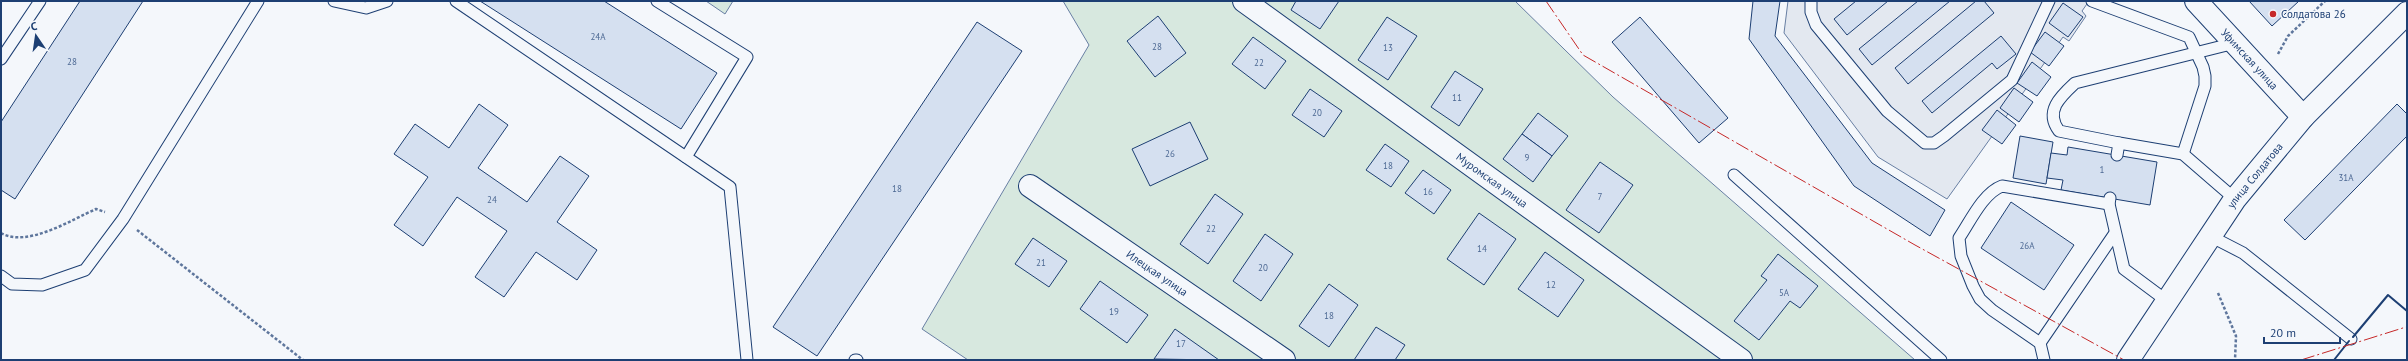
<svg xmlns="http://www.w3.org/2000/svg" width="2408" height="361" font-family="'PT Sans',sans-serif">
<rect width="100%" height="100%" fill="#f4f7fb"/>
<g fill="#d7e8df" stroke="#687fa3">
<path d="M706 1H733L725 14Z"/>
<path d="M1063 1H1515L1613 97 1915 360H968L922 329 1089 45Z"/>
</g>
<path fill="#e3e8f0" stroke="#687fa3" d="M1788 1H2089L2082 11 2086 16 2069 41 2063 37 1947 199 1878 157 1784 33Z"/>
<g fill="#d5e0f0" stroke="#1d3f73">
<path d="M80 1H143L15 199 1 190V122Z"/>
<path d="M480 1H604L717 73 681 129Z"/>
<path d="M1296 1H1339L1320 29 1291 10Z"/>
<path d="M1753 1H1780L1775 36 1872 163 1945 210 1930 236 1854 186 1749 39Z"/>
<path d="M1856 1H1888L1847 35 1834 19Z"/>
<path d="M1918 1H1950L1872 65 1859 49Z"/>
<path d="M1976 1H1984L1994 13 1908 84 1895 68Z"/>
<path d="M2249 1H2299L2272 26Z"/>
<path d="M2063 3 2083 17 2068 37 2049 23Z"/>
<path d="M1158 16 1186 53 1155 77 1127 41Z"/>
<path d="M1387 17 1417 36 1388 80 1358 60Z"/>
<path d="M1640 17 1728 118 1699 143 1612 42Z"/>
<path d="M977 22 1022 51 817 356 773 327Z"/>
<path d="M2045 32 2064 46 2049 66 2030 52Z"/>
<path d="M2001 36 2016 54 1997 69 1992 63 1932 113 1922 101Z"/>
<path d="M1253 37 1286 61 1265 89 1232 64Z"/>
<path d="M2032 62 2051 77 2037 96 2017 83Z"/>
<path d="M1455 71 1483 89 1459 126 1431 107Z"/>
<path d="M2014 88 2033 102 2019 122 2000 108Z"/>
<path d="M1310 89 1342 111 1324 137 1292 115Z"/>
<path d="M479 104 508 125 478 168 527 202 560 156 589 176 557 222 597 250 577 280 536 252 504 297 475 277 507 231 457 197 423 246 394 225 428 177 394 154 415 124 449 148Z"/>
<path d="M2397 104 2407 114V136L2305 240 2284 220Z"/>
<path d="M1997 110 2016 125 2002 144 1982 130Z"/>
<path d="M1538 113 1568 136 1552 156 1522 134Z"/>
<path d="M1190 122 1208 159 1150 186 1132 149Z"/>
<path d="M1522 134 1552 156 1533 182 1503 159Z"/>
<path d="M2020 136 2053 142 2046 184 2013 178Z"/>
<path d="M1385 144 1409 161 1391 187 1366 170Z"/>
<path d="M2068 147 2157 162 2150 205 2061 190 2063 180 2047 178 2051 153 2067 155Z"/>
<path d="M1600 162 1633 185 1599 233 1566 210Z"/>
<path d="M1423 170 1451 190 1434 214 1405 193Z"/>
<path d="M1215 194 1243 214 1208 264 1180 244Z"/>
<path d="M2011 202 2074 245 2044 290 1981 248Z"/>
<path d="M1479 213 1516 239 1484 285 1447 259Z"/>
<path d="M1265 234 1293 254 1261 301 1233 281Z"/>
<path d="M1033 238 1067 261 1049 287 1015 264Z"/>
<path d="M1545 252 1584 280 1558 317 1518 289Z"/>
<path d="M1778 254 1818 286 1800 308 1790 301 1759 340 1734 321 1767 280 1761 276Z"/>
<path d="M1100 281 1148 315 1127 343 1080 309Z"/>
<path d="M1329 284 1358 305 1329 347 1299 326Z"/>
<path d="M1376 327 1405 345 1395 360H1354Z"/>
<path d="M1175 329 1219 360 1154 359Z"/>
</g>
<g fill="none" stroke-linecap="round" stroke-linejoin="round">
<defs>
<g id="service">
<path d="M334 1 366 8 387 1"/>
<path d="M456 1 730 187 747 360"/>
<path d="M657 1 747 57 686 157"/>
<path d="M1811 1V12L1816 25 1887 111 1925 143H1934L1944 136 2012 80 2049 1"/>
<path d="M2092 1 2189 37 2203 67 2205 76V86L2183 154"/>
<path d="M1 59 40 1"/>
<path d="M2119 143 2059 131C2044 111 2061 96 2075 83L2235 43"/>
<path d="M2117 155 2119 143 2183 154 2235 199"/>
<path d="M1734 175 1941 360"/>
<path d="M2110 198 2109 204 2124 269 2167 301"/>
<path d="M2210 236 2243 253 2351 339"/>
<path d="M1 276 12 284 42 285 85 270 123 219 258 1"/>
<path d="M2040 343 2115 233"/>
<path d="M855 360H857"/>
<path d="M2044 360 2040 343 1992 310 1980 299 1973 286 1961 256 1959 238C1970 222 1983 193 2002 186L2109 204"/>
</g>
<g id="minor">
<path id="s1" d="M1244 1 1741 360"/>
<path id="s2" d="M2196 1 2303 117"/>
<path id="s3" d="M1030 186 1284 360"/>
</g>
<g id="secondary">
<path id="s4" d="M2128 360 2235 199 2303 117 2407 13"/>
</g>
</defs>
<use href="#service" stroke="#1d3f73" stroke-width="13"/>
<use href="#minor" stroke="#1d3f73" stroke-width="24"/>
<use href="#secondary" stroke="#1d3f73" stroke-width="24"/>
<g stroke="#5e769c" stroke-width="2.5" stroke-dasharray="3 2" stroke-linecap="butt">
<path d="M2278 54 2288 36 2325 1"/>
<path d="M137 230 303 360"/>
<path d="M1 233C27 248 71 220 96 209L105 212"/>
<path d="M2218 293 2236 336 2235 360"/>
</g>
<use href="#service" stroke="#f4f7fb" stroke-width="11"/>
<use href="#minor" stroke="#f4f7fb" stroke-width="22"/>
<use href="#secondary" stroke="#f4f7fb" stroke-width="22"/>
<g stroke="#1d3f73" stroke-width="2">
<path d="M2353 337 2388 295 2407 311"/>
<path d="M2334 360 2349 341"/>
</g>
<g stroke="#c62828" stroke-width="1" stroke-dasharray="14 3 2 3" stroke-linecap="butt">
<path d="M1546 1 1583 55 1915 245 2124 360"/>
<path d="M2301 360 2406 327"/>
</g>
</g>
<circle fill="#c62828" stroke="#f4f7fb" stroke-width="1.5" cx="2273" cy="14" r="4"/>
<g text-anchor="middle" stroke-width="3" stroke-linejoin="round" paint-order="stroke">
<g font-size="9" fill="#4b6792">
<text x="598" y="40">24А</text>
<text x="1157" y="50">28</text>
<text x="1388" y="51">13</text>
<text x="72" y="65">28</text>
<text x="1259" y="66">22</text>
<text x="1457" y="101">11</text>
<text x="1317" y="116">20</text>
<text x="1170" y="157">26</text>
<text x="1527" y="161">9</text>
<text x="1388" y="169">18</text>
<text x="2102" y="173">1</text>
<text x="2346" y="181">31А</text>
<text x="897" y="192">18</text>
<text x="1428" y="195">16</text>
<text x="1600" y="200">7</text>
<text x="492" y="203">24</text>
<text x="1211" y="232">22</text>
<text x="2027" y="249">26А</text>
<text x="1482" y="252">14</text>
<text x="1041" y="266">21</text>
<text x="1263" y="271">20</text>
<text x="1551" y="288">12</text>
<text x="1784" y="296">5А</text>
<text x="1114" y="315">19</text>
<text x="1329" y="319">18</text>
<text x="1181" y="347">17</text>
</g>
<g font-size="11" fill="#1d3f73" stroke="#f4f7fb" text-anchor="start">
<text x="2281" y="18">Солдатова 26</text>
</g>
<g font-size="11" fill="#1d3f73" stroke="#f4f7fb">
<text dy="4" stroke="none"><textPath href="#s2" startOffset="79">Уфимская улица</textPath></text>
<text dy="4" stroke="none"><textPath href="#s4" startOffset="224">улица Солдатова</textPath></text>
<text dy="4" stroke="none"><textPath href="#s1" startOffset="306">Муромская улица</textPath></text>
<text dy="4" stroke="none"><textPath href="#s3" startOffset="154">Илецкая улица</textPath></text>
</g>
</g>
<rect width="2408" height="361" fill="none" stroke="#1d3f73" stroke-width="4"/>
<g transform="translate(36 36) rotate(347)" stroke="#f4f7fb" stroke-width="3" paint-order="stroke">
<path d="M0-3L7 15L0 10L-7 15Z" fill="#1d3f73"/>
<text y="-6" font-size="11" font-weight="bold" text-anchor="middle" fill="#1d3f73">С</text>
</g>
<path d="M2264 337v6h76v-6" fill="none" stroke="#1d3f73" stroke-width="2"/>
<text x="2270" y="337" font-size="12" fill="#1d3f73" stroke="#f4f7fb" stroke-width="3" paint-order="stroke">20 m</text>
</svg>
